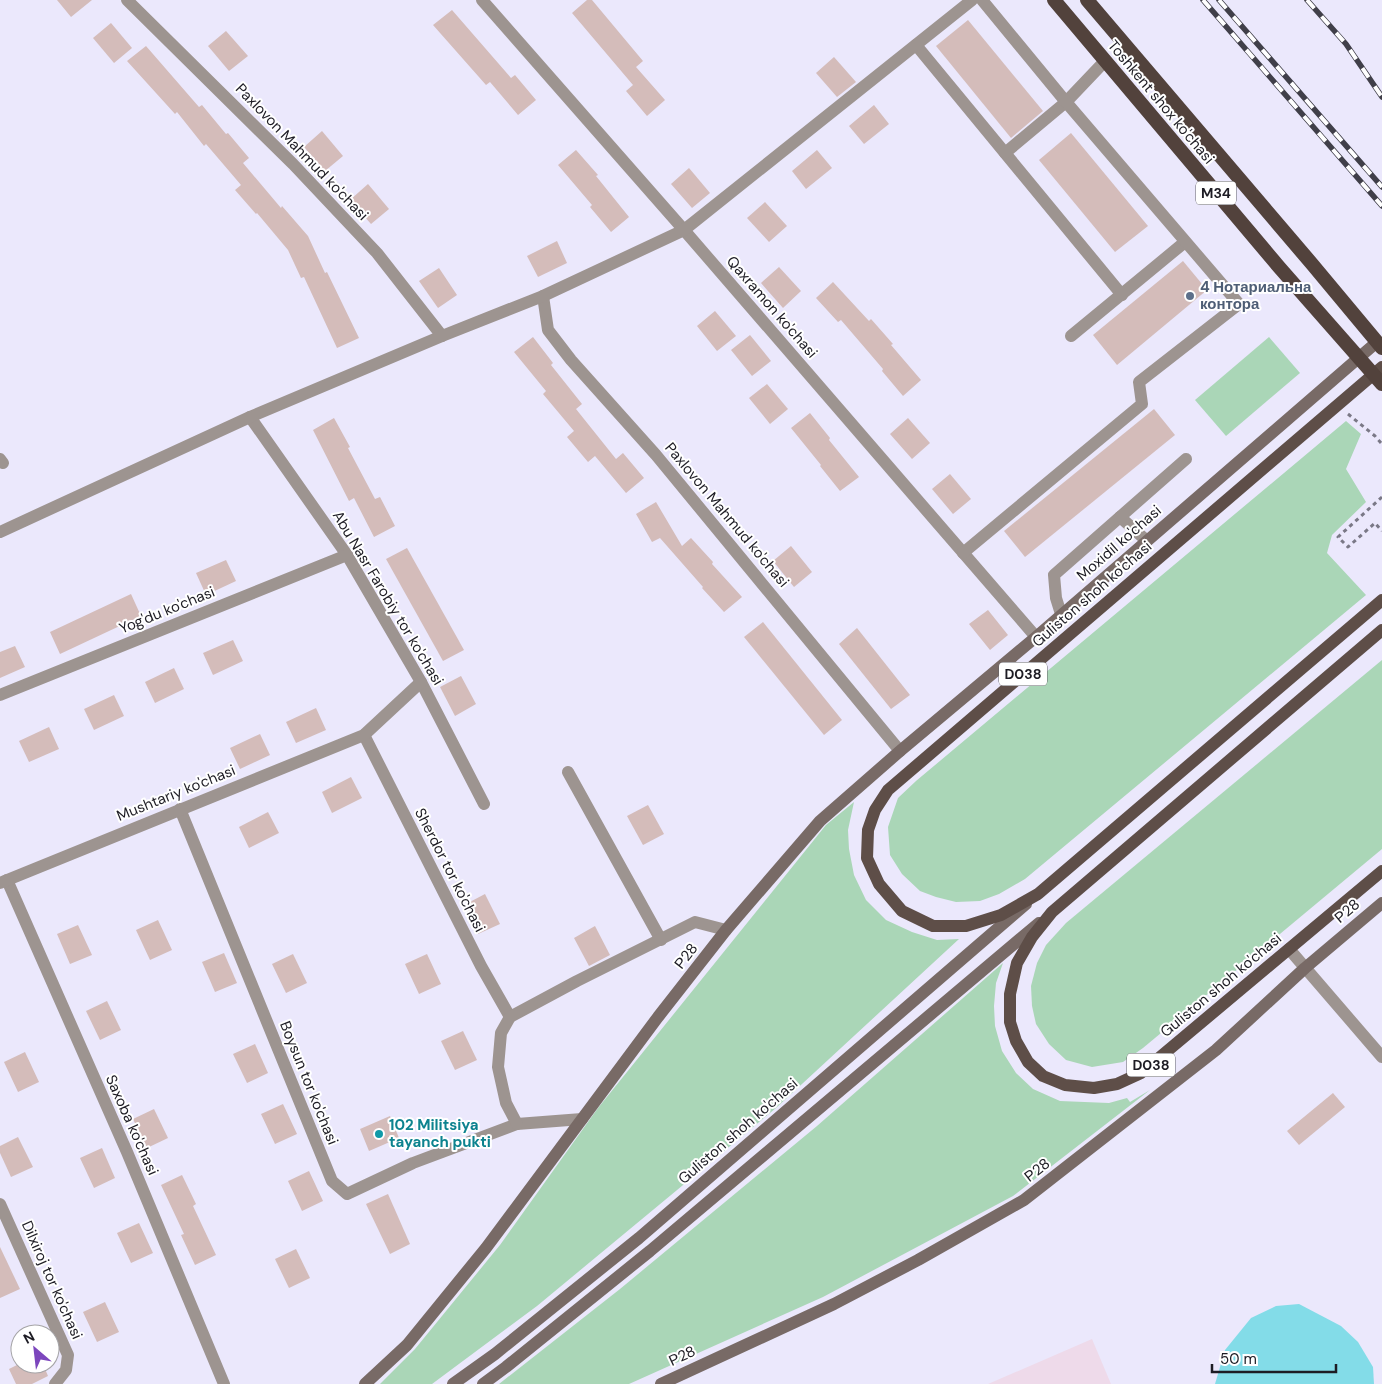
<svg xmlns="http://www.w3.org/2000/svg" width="1382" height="1384" font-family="'DM Sans',sans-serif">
<rect width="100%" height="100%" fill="#ebe8fc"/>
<path fill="#eedaea" d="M1092 1339 1111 1384H988Z"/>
<g fill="#aad6b7">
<path d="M1269 337 1300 373 1226 436 1195 400Z"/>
<path d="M1346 421 1361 434 1346 469 1366 502 1332 535 1327 553 1366 595 1025 879 999 894 980 901 956 902 936 897 920 891 902 874 890 855 888 827 898 798 916 781Z"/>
<path d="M1382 660V849L1143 1048 1123 1062 1092 1067 1066 1060 1049 1044 1036 1024 1032 1006 1031 986 1037 963 1046 945 1066 923Z"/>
<path d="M854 802 848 830 849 849 854 875 866 900 886 920 912 932 937 940 959 939 776 1108 537 1306 432 1384H380L415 1349 500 1245 598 1108 826 825Z"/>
<path d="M1003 963 996 983 994 1006 995 1026 1002 1051 1016 1073 1033 1089 1060 1101 1109 1103 1127 1098 1130 1102 1150 1090 1013 1196 823 1297 629 1384H499L620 1289 817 1126Z"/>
</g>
<path fill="#83dce8" d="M1299 1304 1341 1326 1358 1342 1373 1367 1374 1384H1215L1225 1350 1251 1318 1276 1306Z"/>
<g fill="#d4bcba">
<path d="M57 0H92L71 17Z"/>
<path d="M587 0H592L643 61 636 67 665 100 647 116 626 91 633 85 572 13Z"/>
<path d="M452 10 511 78 515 75 536 100 518 115 490 82 486 85 433 25Z"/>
<path d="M968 20 1043 111 1011 138 936 46Z"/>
<path d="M111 23 132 48 114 63 93 38Z"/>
<path d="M226 31 248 56 229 71 208 46Z"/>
<path d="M146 46 199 107 202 105 226 134 228 133 249 158 243 163 281 208 282 206 308 236 325 273 327 272 359 338 337 348 304 277 301 278 288 250 257 213 256 214 235 190 241 185 206 144 204 146 177 112 175 114 127 61Z"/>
<path d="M834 57 856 82 837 97 816 73Z"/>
<path d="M874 105 889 124 864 144 849 126Z"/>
<path d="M322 131 343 156 325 171 304 147Z"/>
<path d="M1071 133 1148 226 1115 252 1039 160Z"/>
<path d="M576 150 598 175 596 176 629 217 611 232 590 207 592 205 558 165Z"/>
<path d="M817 150 832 168 806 189 792 171Z"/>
<path d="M689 168 710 193 692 208 671 184Z"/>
<path d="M368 184 389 209 371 224 350 200Z"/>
<path d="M765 202 787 226 769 242 747 218Z"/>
<path d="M557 241 567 263 538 277 527 256Z"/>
<path d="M1183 261 1207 290 1117 365 1093 335Z"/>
<path d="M779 267 801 291 783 308 761 283Z"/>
<path d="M439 268 457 295 438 308 419 281Z"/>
<path d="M833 282 869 321 871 319 893 344 891 345 921 380 903 396 882 371 883 369 841 320 838 322 816 298Z"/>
<path d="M715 311 736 336 717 351 697 326Z"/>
<path d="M750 335 771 361 752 376 731 350Z"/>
<path d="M533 337 553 363 551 365 582 404 576 409 616 459 623 453 644 478 626 493 595 456 588 462 567 437 574 431 543 394 546 391 514 352Z"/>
<path d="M767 384 788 409 770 424 749 398Z"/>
<path d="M1154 409 1175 435 1025 557 1004 531Z"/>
<path d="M810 413 830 438 829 440 859 477 840 491 820 466 821 465 791 428Z"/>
<path d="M334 418 350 447 348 448 375 499 380 497 395 526 374 537 354 498 349 501 313 430Z"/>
<path d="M908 418 930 443 912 459 890 434Z"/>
<path d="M950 474 971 499 953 514 932 489Z"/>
<path d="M656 502 682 546 691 538 713 562 712 564 742 597 724 612 702 588 703 587 660 538 652 542 636 514Z"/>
<path d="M791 546 812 572 794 587 773 561Z"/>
<path d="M407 548 464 650 443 661 386 559Z"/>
<path d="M226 560 236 581 206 595 196 573Z"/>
<path d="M131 594 141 616 60 654 50 632Z"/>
<path d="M988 610 1008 635 990 650 969 624Z"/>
<path d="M763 622 842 720 824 735 744 637Z"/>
<path d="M857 628 910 695 891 709 839 644Z"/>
<path d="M233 640 243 661 213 675 203 653Z"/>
<path d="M15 646 25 667 0 678V652Z"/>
<path d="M174 668 184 689 155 703 145 682Z"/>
<path d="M461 676 476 704 455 716 440 687Z"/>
<path d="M114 695 124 716 94 730 84 709Z"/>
<path d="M316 708 326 730 296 743 286 722Z"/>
<path d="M49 727 59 749 29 762 19 741Z"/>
<path d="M260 734 270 755 240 769 230 748Z"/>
<path d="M351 777 362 798 332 813 322 792Z"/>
<path d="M648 805 664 834 643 845 627 816Z"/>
<path d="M268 812 279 833 249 848 239 827Z"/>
<path d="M485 894 500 924 478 934 464 905Z"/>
<path d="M158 920 172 950 150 960 136 930Z"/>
<path d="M78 925 92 955 70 964 57 934Z"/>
<path d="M595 926 610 955 589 966 574 938Z"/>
<path d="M224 953 237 983 215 992 202 962Z"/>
<path d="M293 954 307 983 286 993 272 964Z"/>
<path d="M427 954 441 984 419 994 405 964Z"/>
<path d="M107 1001 121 1030 100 1040 86 1011Z"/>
<path d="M463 1031 477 1060 455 1070 441 1041Z"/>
<path d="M255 1044 268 1073 247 1083 233 1054Z"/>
<path d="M25 1052 39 1082 18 1092 4 1062Z"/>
<path d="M1333 1093 1345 1107 1299 1145 1287 1131Z"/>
<path d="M283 1104 297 1134 275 1144 261 1114Z"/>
<path d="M154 1109 168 1138 147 1148 133 1119Z"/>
<path d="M390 1116 399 1138 369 1151 360 1129Z"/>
<path d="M18 1137 33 1167 11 1177 0 1153V1146Z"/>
<path d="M102 1148 115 1178 94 1188 80 1158Z"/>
<path d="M309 1171 323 1201 302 1211 288 1181Z"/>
<path d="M182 1175 196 1204 193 1206 216 1255 195 1265 181 1235 184 1234 161 1185Z"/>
<path d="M388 1194 410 1244 390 1254 366 1204Z"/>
<path d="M139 1223 153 1253 131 1263 117 1233Z"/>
<path d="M0 1247 20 1289 0 1298Z"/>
<path d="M296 1249 310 1278 289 1288 275 1259Z"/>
<path d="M105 1302 119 1332 97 1342 83 1312Z"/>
<path d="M19 1364H43L48 1376 32 1384H16L9 1369Z"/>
</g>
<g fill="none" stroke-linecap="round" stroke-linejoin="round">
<g stroke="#7a7886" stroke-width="3" stroke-dasharray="4 4" stroke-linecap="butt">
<path d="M1348 414 1375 436 1382 444"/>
<path d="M1382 497 1338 537 1348 547 1375 523 1382 531"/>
</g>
<g stroke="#9d9490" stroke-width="12">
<path d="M127 0 293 164 377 253 442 336"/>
<path d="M482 0 684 230 1036 637"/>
<path d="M916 45 1122 295"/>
<path d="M1005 153 1066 102 1105 61"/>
<path d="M543 296 548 330 571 360 656 455 900 751"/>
<path d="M1071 336 1185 242"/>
<path d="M250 417 347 555 421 682 484 804"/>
<path d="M0 459 3 463"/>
<path d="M1120 517 1147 541"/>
<path d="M0 532 250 417 442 336 543 296 684 230 972 0"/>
<path d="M963 553 1142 404 1139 382 1239 304 1066 102 982 0"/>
<path d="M1061 614 1056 598 1054 575 1186 459"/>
<path d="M0 695 347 555"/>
<path d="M364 735 481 966 510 1017"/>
<path d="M568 772 661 940"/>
<path d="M180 809 332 1181 347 1194 413 1163 517 1124 582 1119"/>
<path d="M7 880 127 1152 224 1384"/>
<path d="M0 883 364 735 421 682"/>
<path d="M517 1124 506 1103 498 1067 501 1033 510 1017 577 981 695 922 726 930"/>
<path d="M0 1204 68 1355 66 1370 55 1384"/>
</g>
<path stroke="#9d9490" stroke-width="12" d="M1289 949 1382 1057"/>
<g stroke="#786a66" stroke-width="12">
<path d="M365 1384 407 1345 486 1248 658 1017 726 930 820 821 900 751 1036 637 1377 342"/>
<path d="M453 1384 495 1354 639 1238 1026 904"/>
<path d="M483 1384 506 1367 650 1251 1039 923"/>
<path d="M661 1384 834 1304 918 1260 1024 1200 1216 1050 1305 968 1382 903"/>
</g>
<g stroke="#5e4e48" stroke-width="12">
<path d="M1382 367 888 790 875 810 868 830 867 858 879 884 902 911 933 926H966L1001 915 1038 894 1382 600"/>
<path d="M1382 630 1052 912 1032 937 1017 963 1010 994V1022L1016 1041 1028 1062 1043 1076 1065 1085 1094 1088 1117 1084 1141 1073 1382 871"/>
</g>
<g stroke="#52423c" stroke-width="14">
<path d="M1054 0 1279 267 1382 384"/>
<path d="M1087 0 1312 264 1382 348"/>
</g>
<defs>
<g id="rail">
<path d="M1203 0 1382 206"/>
<path d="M1219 0 1382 187"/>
<path d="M1307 0 1346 44 1382 97"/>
</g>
</defs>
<use href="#rail" stroke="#403f49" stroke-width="5.5"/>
<use href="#rail" stroke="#fff" stroke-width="4" stroke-dasharray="11" stroke-linecap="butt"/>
</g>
<circle fill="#5c6f8a" stroke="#fff" stroke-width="2" cx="1190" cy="296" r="5"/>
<circle fill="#0f9aa8" stroke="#fff" stroke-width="2" cx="379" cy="1134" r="5"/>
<g text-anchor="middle" stroke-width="4" stroke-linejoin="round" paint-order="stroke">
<g fill="#fff" stroke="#616066" stroke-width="1">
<rect x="1196" y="181.5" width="40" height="23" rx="4"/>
<rect x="999" y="662.5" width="48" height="23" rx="4"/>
<rect x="1127" y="1053.5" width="48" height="23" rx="4"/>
</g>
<g font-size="14" font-weight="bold" fill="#1d1c24">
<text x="1216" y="198">M34</text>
<text x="1023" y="679">D038</text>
<text x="1151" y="1070">D038</text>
</g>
<g font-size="15" fill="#1d1c24" stroke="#fff">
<text transform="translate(1161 102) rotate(50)" y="5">Toshkent shox ko'chasi</text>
<text transform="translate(302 152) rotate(46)" y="5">Paxlovon Mahmud ko'chasi</text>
<text transform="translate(772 307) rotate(49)" y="5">Qaxramon ko'chasi</text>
<text transform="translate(727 515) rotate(50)" y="5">Paxlovon Mahmud ko'chasi</text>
<text transform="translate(1119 543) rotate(-41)" y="5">Moxidil ko'chasi</text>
<text transform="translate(1092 594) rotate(-41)" y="5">Guliston shoh ko'chasi</text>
<text transform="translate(388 598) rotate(59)" y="5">Abu Nasr Farobiy tor ko'chasi</text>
<text transform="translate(167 610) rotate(-22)" y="5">Yog'du ko'chasi</text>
<text transform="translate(176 793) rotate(-22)" y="5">Mushtariy ko'chasi</text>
<text transform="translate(450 870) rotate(63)" y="5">Sherdor tor ko'chasi</text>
<text transform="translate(1347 911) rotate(-40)" y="5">Р28</text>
<text transform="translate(686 956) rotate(-52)" y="5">Р28</text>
<text transform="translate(1221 985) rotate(-40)" y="5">Guliston shoh ko'chasi</text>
<text transform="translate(309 1083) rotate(68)" y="5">Boysun tor ko'chasi</text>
<text transform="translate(132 1125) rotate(66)" y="5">Saxoba ko'chasi</text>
<text transform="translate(738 1131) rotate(-41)" y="5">Guliston shoh ko'chasi</text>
<text transform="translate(1037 1170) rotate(-38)" y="5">Р28</text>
<text transform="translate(52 1280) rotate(66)" y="5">Dilxiroj tor ko'chasi</text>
<text transform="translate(682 1356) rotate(-25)" y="5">Р28</text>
</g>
<g font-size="15" font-weight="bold" fill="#4e5e75" stroke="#fff" text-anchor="start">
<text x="1200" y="292">4 Нотариальна<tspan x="1200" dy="17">контора</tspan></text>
</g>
<g font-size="15" font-weight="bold" fill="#0d838f" stroke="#fff" text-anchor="start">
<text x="389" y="1130">102 Militsiya<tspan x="389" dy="17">tayanch pukti</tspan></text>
</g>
</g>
<g transform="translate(35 1349) rotate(332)"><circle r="24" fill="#ffffff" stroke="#a5a4a7"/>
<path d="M0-4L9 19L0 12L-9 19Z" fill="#7c46bd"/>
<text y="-8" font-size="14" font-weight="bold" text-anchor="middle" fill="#1d1c24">N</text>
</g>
<path d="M1212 1364v8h124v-8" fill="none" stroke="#1d1c24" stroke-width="2.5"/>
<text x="1220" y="1364" font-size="15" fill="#1d1c24" stroke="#ffffff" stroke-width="4" paint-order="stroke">50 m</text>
</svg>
